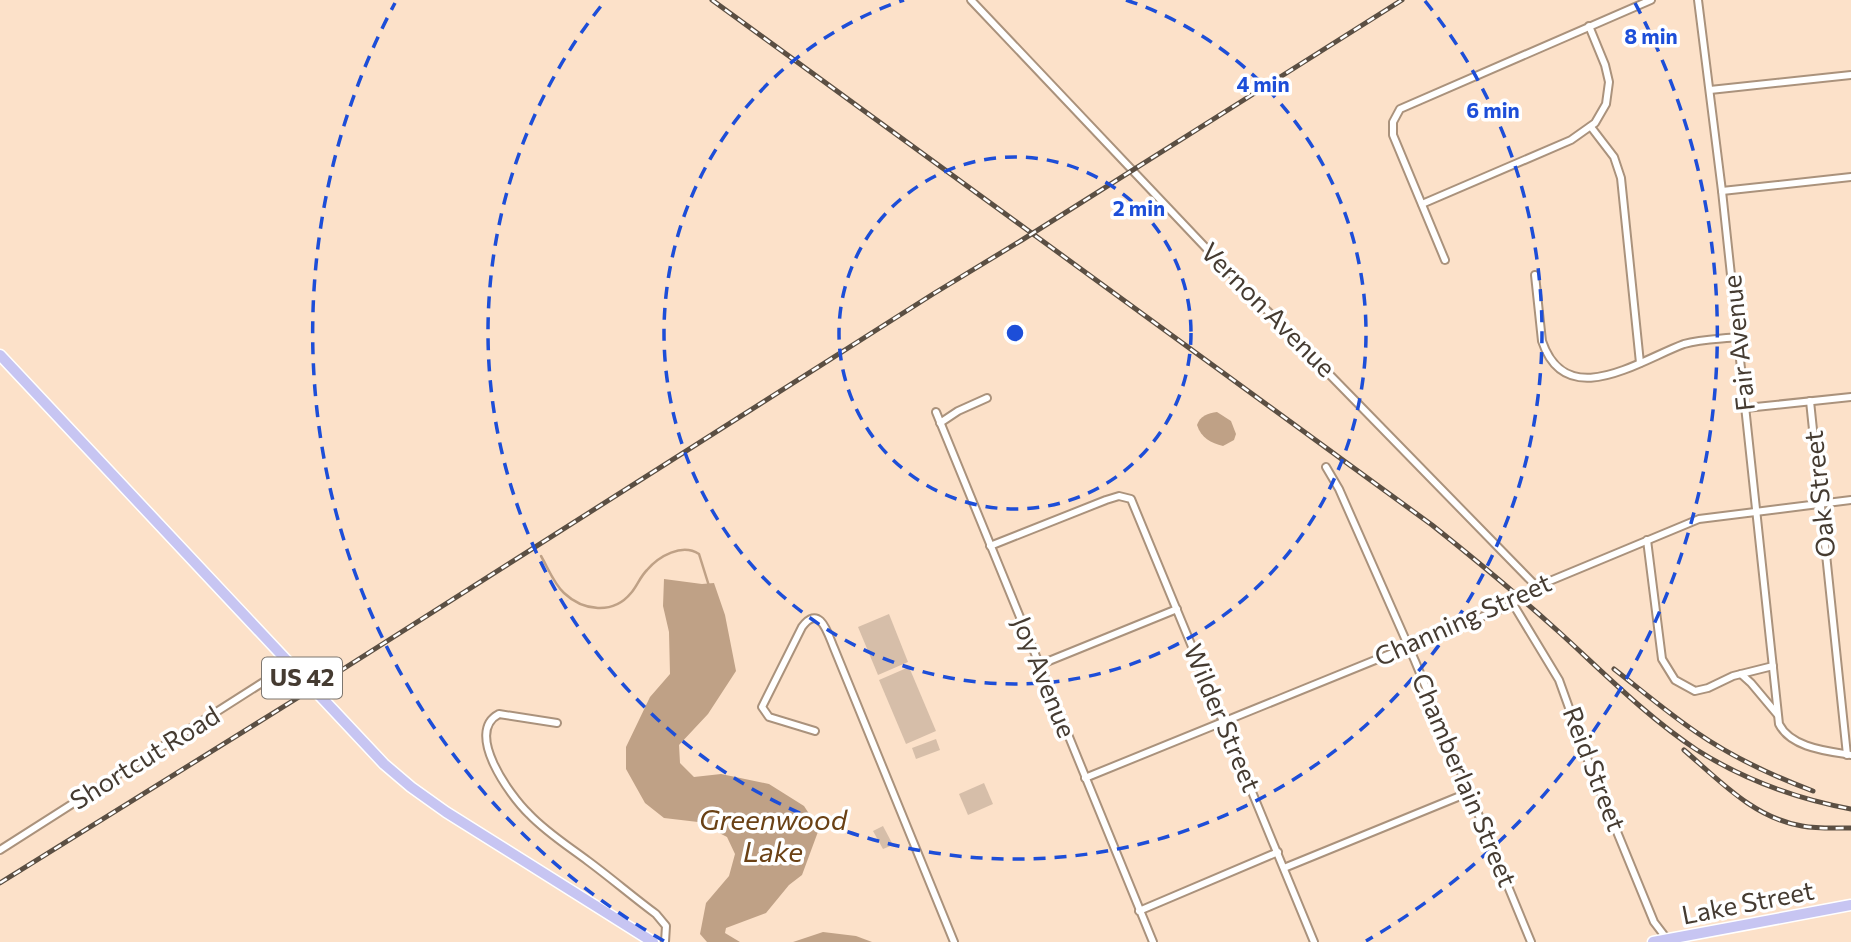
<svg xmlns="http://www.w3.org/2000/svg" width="1851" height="942" font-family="Commissioner,sans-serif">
<rect width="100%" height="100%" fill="#fce1c9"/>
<g fill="#d6bea9">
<path d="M889 614 908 662 878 675 858 627Z"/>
<path d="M909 667 936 731 906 744 879 680Z"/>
<path d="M936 739 940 750 916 759 912 748Z"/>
<path d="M984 783 993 804 968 815 959 794Z"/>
<path d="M883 826 893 845 883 849 873 831Z"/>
</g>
<g fill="#bfa186">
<path d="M1217 412 1231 421 1236 434 1234 440 1223 446C1211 443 1201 438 1197 425 1200 416 1208 413 1217 412Z"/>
<path d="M664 579 702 584 714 583 725 615 736 671 708 714 679 745 680 763 694 777 721 774 769 784 804 806 819 829 802 875 789 885 766 913 726 928 725 933 740 942H707L700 934 706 903 729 876 735 854 727 837 698 822 664 818 645 803 626 769V747L650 697 670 674 669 632 663 606Z"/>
<path d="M823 932 856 936 872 942H793Z"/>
</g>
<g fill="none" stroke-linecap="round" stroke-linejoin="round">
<path stroke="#bfa186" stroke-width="2.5" d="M541 556C548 568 554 584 564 593 583 611 613 615 631 593 637 586 640 577 647 570 659 556 682 543 699 554L709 586"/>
<defs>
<g id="street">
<path d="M971 0 1207 249 1537 587"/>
<path d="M1698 0 1722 191 1779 724C1791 748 1828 751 1851 755"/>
<path d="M1710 90 1851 75"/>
<path d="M1591 127 1614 157 1621 178 1640 363"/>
<path d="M1722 191 1851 177"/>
<path d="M1422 204 1571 140 1595 123 1606 104 1609 82 1605 65 1589 26"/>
<path d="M1445 260 1393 135V122L1400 109 1651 0"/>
<path d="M1535 275 1542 341C1566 413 1640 360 1684 344 1701 339 1720 339 1737 337"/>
<path d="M1810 401 1847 755"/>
<path d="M1746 408 1851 397"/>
<path d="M936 412 1153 942"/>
<path d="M940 423 958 411 987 398"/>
<path d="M1326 467 1339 489 1415 661 1531 942"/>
<path d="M1647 540 1662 659 1675 680 1695 691 1708 688 1733 676 1773 666"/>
<path d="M990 546 1106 500 1119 496 1131 499 1314 942"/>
<path d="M1513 604 1559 680 1590 766 1654 922 1667 939"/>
<path d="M1039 665 1177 609"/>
<path d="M1741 674 1751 683 1777 714"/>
<path d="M557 723 499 714C464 732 510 796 529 814 546 832 568 846 588 861 611 878 633 897 656 914L666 926 665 942"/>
<path d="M815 731 769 717 762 707 802 627C820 603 828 634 834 648L954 942"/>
<path d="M1085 778 1513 604 1545 583 1699 519 1851 500"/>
<path d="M0 850 290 665"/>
<path d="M1284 868 1470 792"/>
<path d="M1139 911 1278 852"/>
</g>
<g id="primary">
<path d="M0 355 384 764 411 787 446 812 653 942"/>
<path d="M1653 942 1851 905"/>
</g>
</defs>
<use href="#street" stroke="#aa927c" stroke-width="10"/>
<use href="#primary" stroke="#fff" stroke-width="13"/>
<use href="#street" stroke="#fff" stroke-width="6"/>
<use href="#primary" stroke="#c7c5f2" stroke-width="10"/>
<defs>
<g id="rail">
<path d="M712 0 1432 525C1476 560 1518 595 1559 632 1603 672 1647 717 1697 750 1743 779 1797 799 1851 809"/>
<path d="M1614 669C1641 690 1668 713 1696 732 1732 757 1773 776 1813 791"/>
<path d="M1684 750C1720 781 1754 818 1802 826 1818 829 1835 828 1851 828"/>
<path d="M0 883 307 692 933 294 1022 240 1402 0"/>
</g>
</defs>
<use href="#rail" stroke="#5b4f43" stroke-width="5"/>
<use href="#rail" stroke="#fff" stroke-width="2.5" stroke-dasharray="8" stroke-linecap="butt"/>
</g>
<g fill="none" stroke="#1d4ed8" stroke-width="3.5" stroke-dasharray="12 9">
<circle cx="1015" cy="333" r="176"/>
<path d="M1126 0A351 351 0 1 1 904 0"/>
<path d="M1425 1A527 527 0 1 1 605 1"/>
<path d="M664 941A702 702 0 0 1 395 3M1635 3A702 702 0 0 1 1366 941"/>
</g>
<g text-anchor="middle" stroke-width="7" stroke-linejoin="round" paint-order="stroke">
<rect fill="#fff" stroke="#7d766f" stroke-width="2" x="262" y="657.5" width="80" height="41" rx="5"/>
<g font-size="24" font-weight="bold" fill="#453b31">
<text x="302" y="686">US 42</text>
</g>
<g font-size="26" fill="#453b31" stroke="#fff">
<text transform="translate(1268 310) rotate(45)" y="9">Vernon Avenue</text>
<text transform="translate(1739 343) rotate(-96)" y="9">Fair Avenue</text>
<text transform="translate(1820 494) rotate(-96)" y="9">Oak Street</text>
<text transform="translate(1463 620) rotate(-24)" y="9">Channing Street</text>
<text transform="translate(1044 677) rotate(68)" y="9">Joy Avenue</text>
<text transform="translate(1222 718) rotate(67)" y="9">Wilder Street</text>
<text transform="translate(145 758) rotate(-32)" y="9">Shortcut Road</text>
<text transform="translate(1594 769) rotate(69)" y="9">Reid Street</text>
<text transform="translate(1464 780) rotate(67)" y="9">Chamberlain Street</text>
<text transform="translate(1748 903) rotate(-11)" y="9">Lake Street</text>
</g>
<g font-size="28" font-style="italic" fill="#6a4115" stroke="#fff">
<text x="773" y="830">Greenwood<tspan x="773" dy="32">Lake</tspan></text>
</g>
</g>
<circle cx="1015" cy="333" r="10" fill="#1d4ed8" stroke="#fff" stroke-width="3.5"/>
<g font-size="21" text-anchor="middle" font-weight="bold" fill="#1d4ed8" stroke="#fff" stroke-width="7" stroke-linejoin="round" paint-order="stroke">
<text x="1651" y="44">8 min</text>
<text x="1263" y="92">4 min</text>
<text x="1493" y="118">6 min</text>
<text x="1139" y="216">2 min</text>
</g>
</svg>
